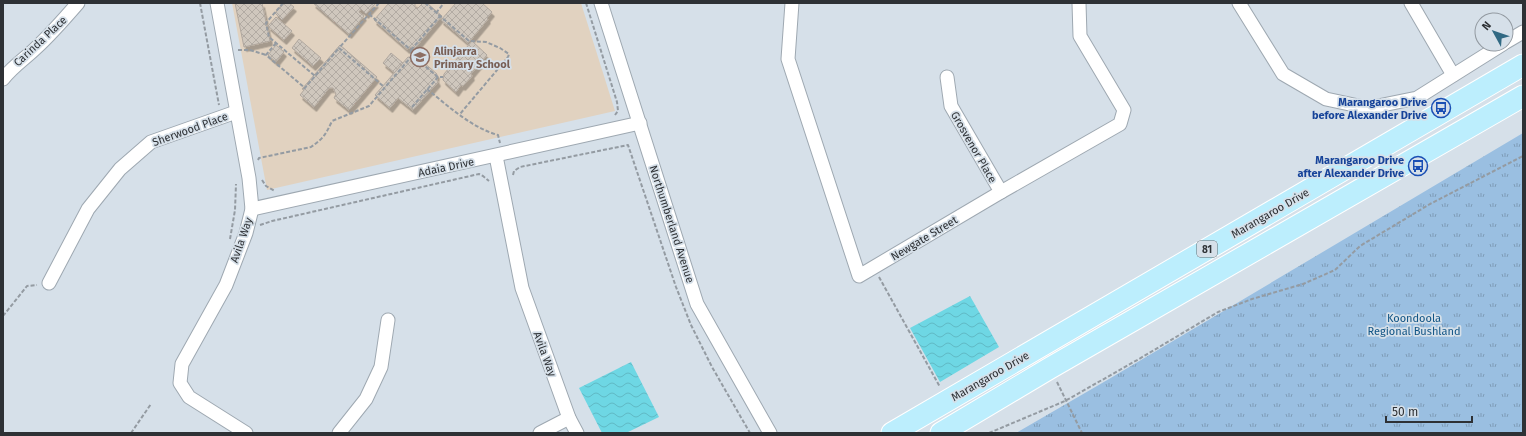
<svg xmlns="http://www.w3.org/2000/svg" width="1526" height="436" font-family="'Fira Sans',sans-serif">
<defs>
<pattern id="park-tufts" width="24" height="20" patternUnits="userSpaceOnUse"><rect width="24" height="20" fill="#9abfe1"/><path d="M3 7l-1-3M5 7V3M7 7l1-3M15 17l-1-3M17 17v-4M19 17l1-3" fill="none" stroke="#7e9cb7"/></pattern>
<pattern id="water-waves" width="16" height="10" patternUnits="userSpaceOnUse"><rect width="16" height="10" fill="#6ed7e4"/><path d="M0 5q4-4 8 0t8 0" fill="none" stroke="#60b9c4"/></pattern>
<pattern id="building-cross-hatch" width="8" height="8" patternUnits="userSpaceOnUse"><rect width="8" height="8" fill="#cfc7bd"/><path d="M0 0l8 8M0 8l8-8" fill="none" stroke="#b2aba3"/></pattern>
<filter id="shadow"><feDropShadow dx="2.5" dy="4.5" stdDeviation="0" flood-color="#0004"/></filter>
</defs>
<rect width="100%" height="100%" fill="#d6e0e9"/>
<path fill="#e1d2c0" d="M232 3H581L615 111 267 190Z"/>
<path fill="url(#park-tufts)" d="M1523 133V433H1016L1109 379Z"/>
<g fill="url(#water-waves)">
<path d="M970 296 999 347 940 382 910 328Z"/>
<path d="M631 362 659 417 626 433H602L579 388Z"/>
</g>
<g fill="url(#building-cross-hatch)" stroke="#b0a79e" filter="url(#shadow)">
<path d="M235 3H262L270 41 244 47Z"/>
<path d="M283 3H289L294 7 282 20 275 13Z"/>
<path d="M313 3H376L366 14 361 9 359 12 364 16 349 34Z"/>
<path d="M389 3H415V7L417 9 423 3H427L442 16 415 48 411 47 407 49 374 20Z"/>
<path d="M456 3H482L492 12 487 18 488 19 468 43 441 20Z"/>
<path d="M276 17 292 31 284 40 268 26Z"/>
<path d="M299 39 321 58 313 66 292 48Z"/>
<path d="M472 41 487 55 471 74 472 76 463 86 461 85 456 92 443 80 444 74Z"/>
<path d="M276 45 284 52 276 62 268 55Z"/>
<path d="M340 45 377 77 349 110 334 98 336 94 333 88H329L314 107 300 95 304 90 302 89Z"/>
<path d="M391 53 403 63 395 73 383 63Z"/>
<path d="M415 55 437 74 436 78 438 82 413 110 398 98 390 108 375 95 408 57 412 58Z"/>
</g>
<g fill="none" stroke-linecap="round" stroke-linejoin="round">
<defs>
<g id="street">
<path d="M217 3 249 178 252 209 246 233 226 285 182 364 180 383 189 397 246 433"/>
<path d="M601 3 697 304 770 433"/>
<path d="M792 3 788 59 859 276 1001 192 1120 124 1124 110 1080 36 1079 3"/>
<path d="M1239 3 1283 74 1326 99 1368 108 1417 98 1503 44"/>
<path d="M1411 3 1453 75"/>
<path d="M1506 42 1523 32"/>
<path d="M947 77 951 106 1001 192"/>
<path d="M3 79C13 66 26 58 37 47 52 33 65 18 78 3"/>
<path d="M496 156 522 288 569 418 577 433"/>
<path d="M252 209 640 123"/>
<path d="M49 283 88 209 120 169 151 142 236 112"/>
<path d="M339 433 366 399 381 367 388 320"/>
<path d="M540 433 569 418"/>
</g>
<g id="primary">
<path d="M892 433 1523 65"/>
<path d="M941 433 1050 368 1523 96"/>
</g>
</defs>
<use href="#street" stroke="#9ea8b1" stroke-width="15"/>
<use href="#primary" stroke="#fff" stroke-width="23"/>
<g stroke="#949ba2" stroke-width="2" stroke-dasharray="4 2" stroke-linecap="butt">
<path d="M200 3 219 105"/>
<path d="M283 3 266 23 269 37 315 76"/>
<path d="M379 3 339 48 383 86"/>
<path d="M425 3 469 41 486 42 500 48 509 54 508 57 460 114"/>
<path d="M586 3 617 102 618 111 615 115"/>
<path d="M436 13 444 3"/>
<path d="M276 43 266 55 305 88"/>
<path d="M238 50H250L266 55"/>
<path d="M411 50 440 16"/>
<path d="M411 57 415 58 438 77H443"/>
<path d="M304 89 339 48"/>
<path d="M427 89C448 106 472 128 498 135L500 143"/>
<path d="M412 107 438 77"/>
<path d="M258 160 259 158 311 147C324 138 326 134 332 121L369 106 411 57V50L369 14"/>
<path d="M513 175 514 171 520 167 628 145 676 287 691 325 712 367 750 433"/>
<path d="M262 180 266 186 275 191"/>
<path d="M260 225 272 221 479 174 483 176 489 181"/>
<path d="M230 239 235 210 236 184"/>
<path d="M879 277 940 387"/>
<path d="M3 316 27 286 37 285"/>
<path d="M1057 382 1082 433"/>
<path d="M131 433 151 404"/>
<path d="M989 433 1065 401 1139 359 1218 312 1252 299 1303 284 1335 270 1360 246 1430 204 1523 156"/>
</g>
<use href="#street" stroke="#fff" stroke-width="13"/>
<use href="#primary" stroke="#bceefd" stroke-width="21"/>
</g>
<defs>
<symbol id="school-ring" viewBox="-11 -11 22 22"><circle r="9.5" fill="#d6e0e9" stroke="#8d6e63" stroke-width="1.5"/><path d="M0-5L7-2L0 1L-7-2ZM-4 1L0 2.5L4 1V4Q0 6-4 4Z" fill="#8d6e63"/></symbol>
<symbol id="bus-ring" viewBox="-11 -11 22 22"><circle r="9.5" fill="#d6e0e9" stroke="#1a4fb4" stroke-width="1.5"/><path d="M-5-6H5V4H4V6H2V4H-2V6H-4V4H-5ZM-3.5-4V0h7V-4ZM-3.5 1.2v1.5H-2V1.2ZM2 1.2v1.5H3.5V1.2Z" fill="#1a4fb4"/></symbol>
</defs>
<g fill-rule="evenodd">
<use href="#school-ring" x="409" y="46" width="22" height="22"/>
<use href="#bus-ring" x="1430" y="97" width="22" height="22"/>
<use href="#bus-ring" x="1407" y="155" width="22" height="22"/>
</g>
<g text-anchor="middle" stroke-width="3.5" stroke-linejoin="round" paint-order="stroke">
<rect fill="#d6e0e9" stroke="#60666b" stroke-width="1" x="1197" y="241" width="20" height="16" rx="3"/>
<g font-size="10" font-weight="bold" fill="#2e3135">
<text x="1207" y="253">81</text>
</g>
<g font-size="11" fill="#2e3135" stroke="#d6e0e9">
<text transform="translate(40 41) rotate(-43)" y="4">Carinda Place</text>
<text transform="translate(190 129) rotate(-20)" y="4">Sherwood Place</text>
<text transform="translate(974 147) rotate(60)" y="4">Grosvenor Place</text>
<text transform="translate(446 167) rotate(-12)" y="4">Adaia Drive</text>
<text transform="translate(1270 213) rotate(-30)" y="4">Marangaroo Drive</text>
<text transform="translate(672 224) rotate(72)" y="4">Northumberland Avenue</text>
<text transform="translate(924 238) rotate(-31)" y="4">Newgate Street</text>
<text transform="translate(241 240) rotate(-71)" y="4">Avila Way</text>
<text transform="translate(545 354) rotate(70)" y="4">Avila Way</text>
<text transform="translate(990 376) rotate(-30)" y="4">Marangaroo Drive</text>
</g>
<g font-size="11" font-weight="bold" fill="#785e54" stroke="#d6e0e9" text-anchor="start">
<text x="434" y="55">Alinjarra<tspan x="434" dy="13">Primary School</tspan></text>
</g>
<g font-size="11" font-weight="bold" fill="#164399" stroke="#d6e0e9" text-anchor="end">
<text x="1427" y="106">Marangaroo Drive<tspan x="1427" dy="13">before Alexander Drive</tspan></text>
<text x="1404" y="164">Marangaroo Drive<tspan x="1404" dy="13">after Alexander Drive</tspan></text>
</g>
<g font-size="11" fill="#105485" stroke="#d6e0e9">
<text x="1414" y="322">Koondoola<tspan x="1414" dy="13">Regional Bushland</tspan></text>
</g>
</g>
<rect width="1526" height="436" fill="none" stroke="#2e3135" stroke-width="8"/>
<g transform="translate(1494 32) rotate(310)"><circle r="19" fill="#d6e0e9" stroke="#939aa1"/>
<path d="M0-3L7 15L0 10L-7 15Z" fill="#316983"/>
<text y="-6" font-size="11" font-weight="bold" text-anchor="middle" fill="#2e3135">N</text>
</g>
<path d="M1386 416v6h86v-6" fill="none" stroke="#2e3135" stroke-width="2"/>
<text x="1392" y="416" font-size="12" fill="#2e3135" stroke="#d6e0e9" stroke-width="3" paint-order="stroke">50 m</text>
</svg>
